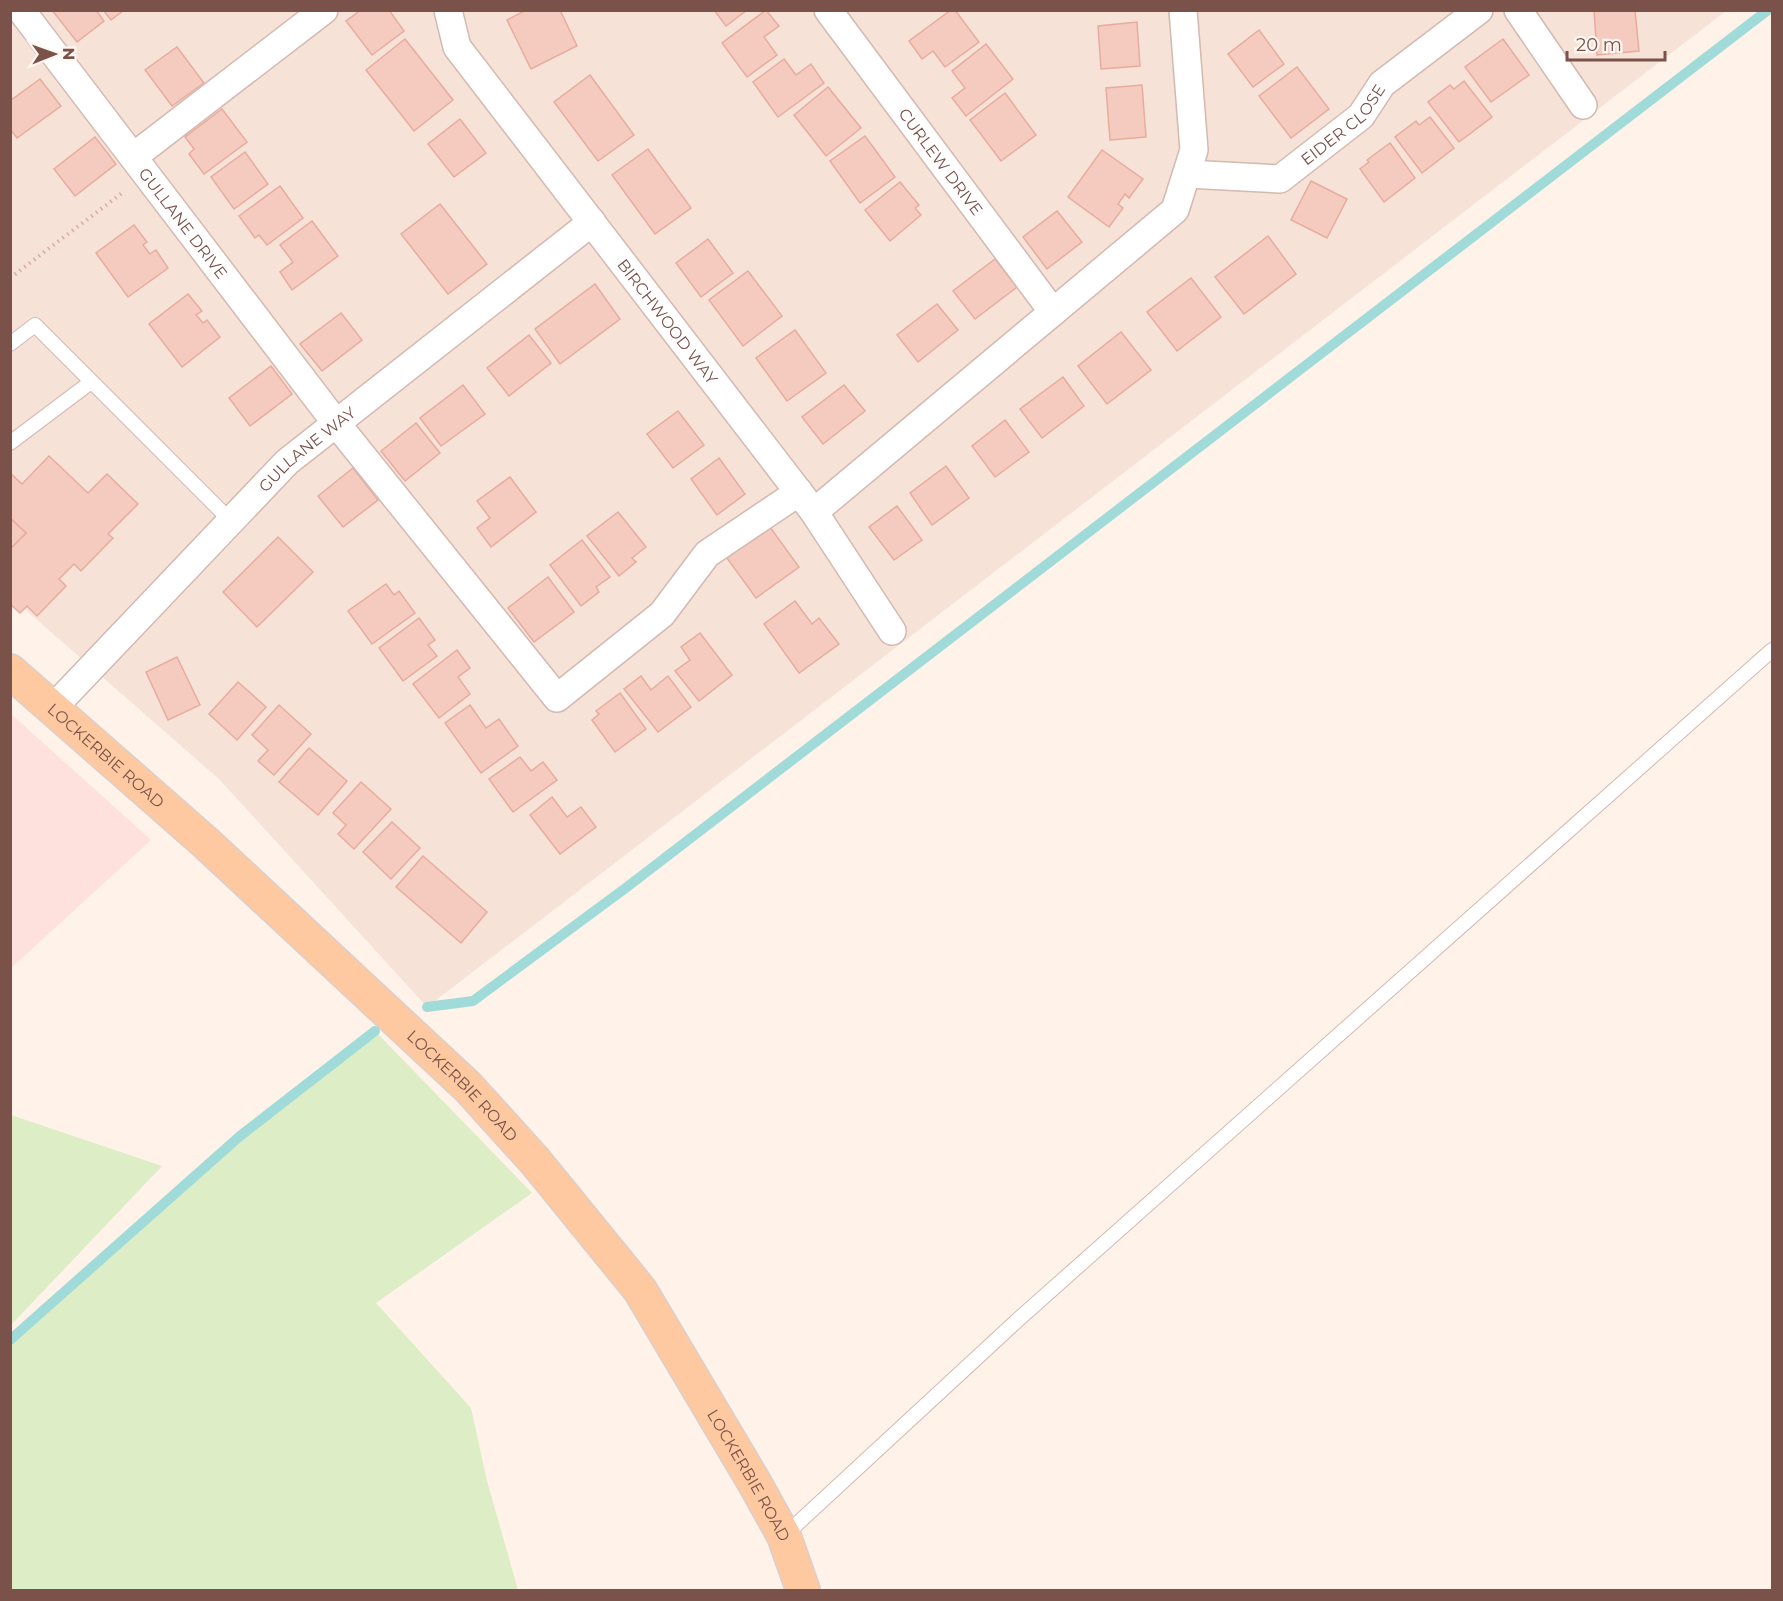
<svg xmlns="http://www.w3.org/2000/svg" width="1783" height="1601" font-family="Montserrat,sans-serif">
<rect width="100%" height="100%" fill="#fef2e9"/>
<path fill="#f6e2d7" d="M11 11H1726L427 1007 220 780 11 597Z"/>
<path fill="#fee0dd" d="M10 713 151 840 11 968H10Z"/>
<g fill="#ddedc6">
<path d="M375 1031 532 1193 376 1303 471 1408 487 1481 518 1590H11V1340L240 1136Z"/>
<path d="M11 1115 162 1166 11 1325 10 1115Z"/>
</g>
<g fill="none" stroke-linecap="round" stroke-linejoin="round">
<g stroke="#a1dbd9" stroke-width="10">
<path d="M427 1007 473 1001 627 887 1768 10"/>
<path d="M10 1340 240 1136 375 1031"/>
</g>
</g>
<g fill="#f5cabf" stroke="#e8ac9f" stroke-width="1.5">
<path d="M52 10H96L104 21 77 42Z"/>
<path d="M103 10H124L111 20Z"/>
<path d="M361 10H389L404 31 372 55 346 21Z"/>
<path d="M526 10H560L577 46 531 69 507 20Z"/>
<path d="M714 10H747L726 26Z"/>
<path d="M766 10 779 26 764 37 777 55 747 77 722 43Z"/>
<path d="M951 10H955L979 42 945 67 933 51 922 59 909 41Z"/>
<path d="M1594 10H1635L1639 51 1597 55Z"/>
<path d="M1137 22 1140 66 1101 69 1098 26Z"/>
<path d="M1259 30 1284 64 1253 87 1228 54Z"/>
<path d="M405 39 453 100 414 131 366 70Z"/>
<path d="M1503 39 1529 75 1491 102 1465 67Z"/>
<path d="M986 44 1013 79 966 116 952 98 965 88 952 71Z"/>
<path d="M177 47 204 83 172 106 145 70Z"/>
<path d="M784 59 796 75 811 64 824 83 778 117 753 82Z"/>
<path d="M1297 67 1329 109 1291 138 1259 96Z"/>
<path d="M590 75 634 135 598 161 554 102Z"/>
<path d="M40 79 61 106 17 138 10 129V101Z"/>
<path d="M1464 81 1492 117 1459 142 1428 102 1450 85 1454 89Z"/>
<path d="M1142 85 1146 137 1110 140 1106 88Z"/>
<path d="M828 87 861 128 826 156 794 115Z"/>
<path d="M1005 93 1036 135 1001 161 970 120Z"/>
<path d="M222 109 247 142 204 174 189 154 194 149 185 137Z"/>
<path d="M1430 117 1454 148 1422 173 1395 137 1416 121 1419 125Z"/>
<path d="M460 119 486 153 454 177 428 144Z"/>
<path d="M865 136 895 177 860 203 830 161Z"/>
<path d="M95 137 116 164 75 196 54 169Z"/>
<path d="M1390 143 1415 178 1384 202 1360 169 1369 162 1367 160Z"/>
<path d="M648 149 691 208 655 234 612 175Z"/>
<path d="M1102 150 1143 179 1129 198 1125 194 1118 204 1123 208 1109 227 1068 197Z"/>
<path d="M245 152 268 184 234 209 211 177Z"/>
<path d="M1311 181 1347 199 1327 238 1291 220Z"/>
<path d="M900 182 919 205 915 208 921 215 890 241 865 210Z"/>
<path d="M280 186 303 218 267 245 259 235 255 238 239 216Z"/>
<path d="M440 204 487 264 448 294 401 234Z"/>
<path d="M1057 211 1082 242 1047 269 1023 237Z"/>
<path d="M312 221 338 256 292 290 280 272 293 262 280 245Z"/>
<path d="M134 225 147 242 143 245 150 254 156 250 168 268 128 297 96 253Z"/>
<path d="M1268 236 1296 274 1244 314 1215 277Z"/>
<path d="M708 239 733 273 701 297 676 263Z"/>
<path d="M995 259 1017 287 975 319 953 291Z"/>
<path d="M748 271 782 316 743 346 709 300Z"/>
<path d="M1191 278 1221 317 1177 351 1147 312Z"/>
<path d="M595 284 620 319 560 364 535 329Z"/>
<path d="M188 294 202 311 196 315 203 323 207 320 220 337 182 367 149 324Z"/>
<path d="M937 304 958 330 918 362 897 335Z"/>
<path d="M341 313 362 340 322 371 300 344Z"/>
<path d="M795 330 826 373 787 401 756 358Z"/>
<path d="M1121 332 1151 370 1107 404 1078 366Z"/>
<path d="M529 335 551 363 509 396 487 368Z"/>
<path d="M271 366 292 394 250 426 229 398Z"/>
<path d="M1063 377 1084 406 1042 438 1020 409Z"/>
<path d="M463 385 485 414 441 446 420 418Z"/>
<path d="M844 385 865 411 823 444 802 417Z"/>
<path d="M678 411 704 445 673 468 647 434Z"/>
<path d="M1005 420 1029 452 995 477 972 446Z"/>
<path d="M416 423 440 453 405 481 381 451Z"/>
<path d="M49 456 88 493 107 474 138 504 108 534 113 538 81 571 74 564 59 579 66 586 37 616 27 606 20 613 10 604V549L26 533 10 518V473L22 484Z"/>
<path d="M719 458 745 494 717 515 691 479Z"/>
<path d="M946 466 969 498 932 525 910 493Z"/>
<path d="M353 468 378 500 343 527 318 496Z"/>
<path d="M510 477 536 512 491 547 477 528 490 518 477 501Z"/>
<path d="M897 506 922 540 894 560 869 527Z"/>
<path d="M618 512 646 547 632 558 636 562 619 576 587 536Z"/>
<path d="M10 518 26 533 10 549Z"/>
<path d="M767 523 799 567 756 598 724 554Z"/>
<path d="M278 537 313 572 257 627 223 592Z"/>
<path d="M582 540 610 577 596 587 599 592 581 606 550 565Z"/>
<path d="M548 577 574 612 534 642 508 608Z"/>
<path d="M386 584 394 595 399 591 415 613 372 644 348 611Z"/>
<path d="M795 601 812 624 819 618 839 644 799 673 764 624Z"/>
<path d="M419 618 435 640 428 645 437 656 403 681 379 648Z"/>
<path d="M700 633 732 675 699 701 675 671 690 660 681 647Z"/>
<path d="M457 650 470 668 458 677 470 694 439 718 413 684Z"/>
<path d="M177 657 200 705 168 720 146 672Z"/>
<path d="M641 676 651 690 668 676 691 707 658 732 624 689Z"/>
<path d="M238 682 266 707 237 740 209 714Z"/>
<path d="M620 693 646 729 615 752 592 720 599 714 596 711Z"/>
<path d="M279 705 311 734 274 775 258 761 268 750 252 735Z"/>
<path d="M470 705 486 728 499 719 518 746 481 773 445 723Z"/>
<path d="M309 748 347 781 318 815 279 782Z"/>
<path d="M520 757 531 771 543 762 557 780 513 812 489 779Z"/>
<path d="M361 782 391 809 354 849 338 834 346 825 333 813Z"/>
<path d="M552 797 567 817 581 807 596 827 560 854 530 815Z"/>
<path d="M392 822 420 848 391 879 363 852Z"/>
<path d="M423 856 487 912 461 943 396 887Z"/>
</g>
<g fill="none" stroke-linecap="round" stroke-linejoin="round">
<defs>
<g id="service">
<path d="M10 344 35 325 231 521"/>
<path d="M10 443 91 382"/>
<path d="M785 1535 1021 1317 1772 650"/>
</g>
<g id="minor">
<path d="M21 10 133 157"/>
<path id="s1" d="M324 10 133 157 336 423 557 698 662 614 707 554 799 492"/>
<path id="s2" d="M448 10 457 47 814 512 892 631"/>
<path id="s3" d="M828 10 1053 312"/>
<path d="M1518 10 1583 105"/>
<path id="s4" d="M1187 174 1280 179 1361 116 1382 84 1479 10"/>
<path d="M814 512 1175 210 1194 150 1183 10"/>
<path id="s5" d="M53 708 287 462 592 222"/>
</g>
<g id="primary">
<path id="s6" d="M10 671 206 843 468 1087 535 1161 640 1290 754 1482 784 1536 803 1590"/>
</g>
</defs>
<use href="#service" stroke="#d4b9b0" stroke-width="16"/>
<use href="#minor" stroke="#d4b9b0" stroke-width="30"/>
<use href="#primary" stroke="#dacfcc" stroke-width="36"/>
<path stroke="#daada1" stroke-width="4" stroke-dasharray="1.5 4.5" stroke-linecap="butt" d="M10 278 122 193"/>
<use href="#service" stroke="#fff" stroke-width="14"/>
<use href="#minor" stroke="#fff" stroke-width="27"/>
<use href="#primary" stroke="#fec9a0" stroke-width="33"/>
</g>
<g text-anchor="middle" stroke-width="4.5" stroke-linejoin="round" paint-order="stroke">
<g font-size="16" fill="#7a524a" stroke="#fff7f1">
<text dy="6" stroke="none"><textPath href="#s4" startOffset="177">EIDER CLOSE</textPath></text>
<text dy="6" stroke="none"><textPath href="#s3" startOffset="189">CURLEW DRIVE</textPath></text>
<text dy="6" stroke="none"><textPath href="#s1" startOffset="324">GULLANE DRIVE</textPath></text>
<text dy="6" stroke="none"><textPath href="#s2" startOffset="384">BIRCHWOOD WAY</textPath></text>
<text dy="6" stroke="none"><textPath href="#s5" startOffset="363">GULLANE WAY</textPath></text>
<text dy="6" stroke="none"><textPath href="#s6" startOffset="128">LOCKERBIE ROAD</textPath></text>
<text dy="6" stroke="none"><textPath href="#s6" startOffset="614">LOCKERBIE ROAD</textPath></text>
<text dy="6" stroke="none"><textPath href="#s6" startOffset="1100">LOCKERBIE ROAD</textPath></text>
</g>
</g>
<rect width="1783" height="1601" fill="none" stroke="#7a524a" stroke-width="24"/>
<g transform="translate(54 54) rotate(89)" stroke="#fff7f1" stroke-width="4.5" paint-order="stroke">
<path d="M0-4.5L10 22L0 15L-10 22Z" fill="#7a524a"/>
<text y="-9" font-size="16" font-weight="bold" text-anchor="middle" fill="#7a524a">N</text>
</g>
<path d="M1567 51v9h98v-9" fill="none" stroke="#7a524a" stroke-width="3"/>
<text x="1576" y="51" font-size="18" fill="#7a524a" stroke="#fff7f1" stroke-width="4.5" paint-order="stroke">20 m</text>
</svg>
